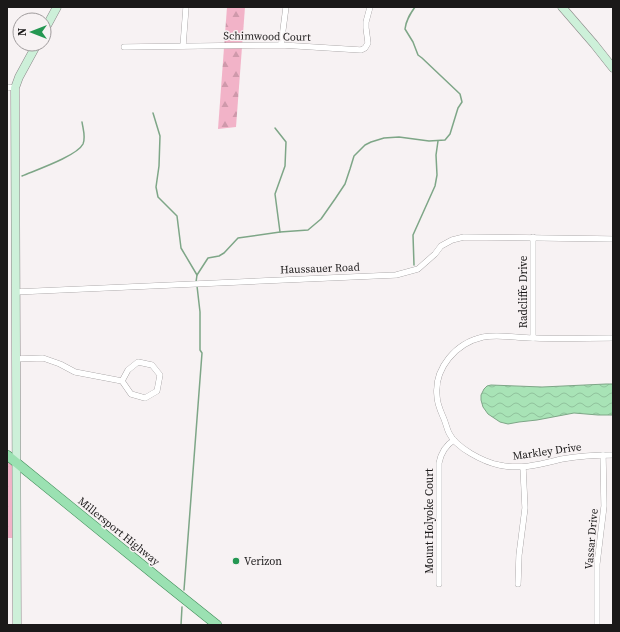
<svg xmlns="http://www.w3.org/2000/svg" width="620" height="632" font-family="'Source Serif 4',serif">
<defs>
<pattern id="forest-firs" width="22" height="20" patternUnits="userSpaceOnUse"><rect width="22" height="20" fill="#f2b3c8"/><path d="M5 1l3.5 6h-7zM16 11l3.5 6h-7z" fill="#cf99ab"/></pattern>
<pattern id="water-waves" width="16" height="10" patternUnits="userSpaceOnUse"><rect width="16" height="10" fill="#a8e3b6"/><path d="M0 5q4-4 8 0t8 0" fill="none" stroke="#90c29c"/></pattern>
</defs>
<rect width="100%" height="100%" fill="#f7f2f3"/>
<g fill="url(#forest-firs)">
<path d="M227 7H245L236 127 218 129Z"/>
<path d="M7 455 16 462V538H7Z"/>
</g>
<path fill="url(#water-waves)" stroke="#7ea687" d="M606 384H613V415H598L574 413 537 420 519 422 508 424 500 422 488 414 483 407 481 400V395L484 389 487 386 491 385 542 387Z"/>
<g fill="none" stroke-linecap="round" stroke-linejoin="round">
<g stroke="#7ea687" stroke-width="1.5">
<path d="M153 113 160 136 159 166 156 187 158 197 177 216 181 248 197 275"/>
<path d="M275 128 286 142 285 166 275 194 280 232"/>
<path d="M22 176C36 170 77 156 83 144 86 137 83 129 82 122"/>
<path d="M414 265 413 235 435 186 437 175 436 155 438 141"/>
<path d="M196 282 197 275 208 258 219 256 224 253 238 238 280 232 308 230 321 219 335 199 345 184 350 169 354 156 365 145 371 142 384 138 399 137 429 141 445 140 450 134 458 108 462 102 460 94 422 58 418 55 413 42 405 29C406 20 410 14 415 7"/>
<path d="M184 590 202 353 200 350V312L197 286"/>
<path d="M181 625 182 607"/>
</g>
<defs>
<g id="street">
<path d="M281 45 286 7"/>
<path d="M183 46 186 7"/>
<path d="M124 47 281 45 361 50 365 48 368 43 366 28V22L370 7"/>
<path d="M7 87 15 88"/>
<path d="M533 237V338"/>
<path d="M15 292 396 275 418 269 435 254 441 246 452 240 464 237 613 239"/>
<path d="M613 338C587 338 560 339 534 338 517 338 500 334 483 337 456 343 434 368 437 396 437 404 441 412 444 419 446 424 447 429 449 433 456 448 484 462 499 465 521 470 541 464 562 459 579 456 596 455 613 455"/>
<path d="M15 359 43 358 60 364 75 372 122 381 131 394 145 398 157 391 160 375 152 365 138 362 128 370 122 381"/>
<path d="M439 584V463C441 453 446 445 454 440"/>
<path d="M518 584 519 555 525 508 523 467"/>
<path d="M597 625V564L604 506 603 455"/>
</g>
<g id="secondary">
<path d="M562 7 594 44 613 68"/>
<path d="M44 31 57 7"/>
<path d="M17 625 15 88 19 77 37 44"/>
</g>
<path id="primary" d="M7 455 162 581 217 625"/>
</defs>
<use href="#street" stroke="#8b8788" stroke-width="6"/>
<use href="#secondary" stroke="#8b8788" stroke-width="9"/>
<use href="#primary" stroke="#438e5b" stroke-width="10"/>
<use href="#street" stroke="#fff" stroke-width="5.5"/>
<use href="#secondary" stroke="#cdf0d9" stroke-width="8"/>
<use href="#primary" stroke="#9be1b2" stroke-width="9"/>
</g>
<circle fill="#249752" stroke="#f7f2f3" stroke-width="1.5" cx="236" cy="561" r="4"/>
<g text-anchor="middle" stroke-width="3" stroke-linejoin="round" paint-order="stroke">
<g font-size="11" fill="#1b1919" stroke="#f7f2f3">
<text transform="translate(267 36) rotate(1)" y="4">Schimwood Court</text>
<text transform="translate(320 268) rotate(-2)" y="4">Haussauer Road</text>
<text transform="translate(523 292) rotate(-90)" y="4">Radcliffe Drive</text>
<text transform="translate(547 451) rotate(-8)" y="4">Markley Drive</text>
<text transform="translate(429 521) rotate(-90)" y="4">Mount Holyoke Court</text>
<text transform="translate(119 531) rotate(39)" y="4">Millersport Highway</text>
<text transform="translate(591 539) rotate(-85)" y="4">Vassar Drive</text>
</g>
<g font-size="11" fill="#1b1919" stroke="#f7f2f3" text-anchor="start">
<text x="244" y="565">Verizon</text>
</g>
</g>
<rect width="620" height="632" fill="none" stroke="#1b1919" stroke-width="16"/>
<g transform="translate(32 32) rotate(270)"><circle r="19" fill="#f7f2f3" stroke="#9f9b9c"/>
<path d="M0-3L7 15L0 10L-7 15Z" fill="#249752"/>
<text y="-6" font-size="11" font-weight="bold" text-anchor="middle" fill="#1b1919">N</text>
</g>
</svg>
